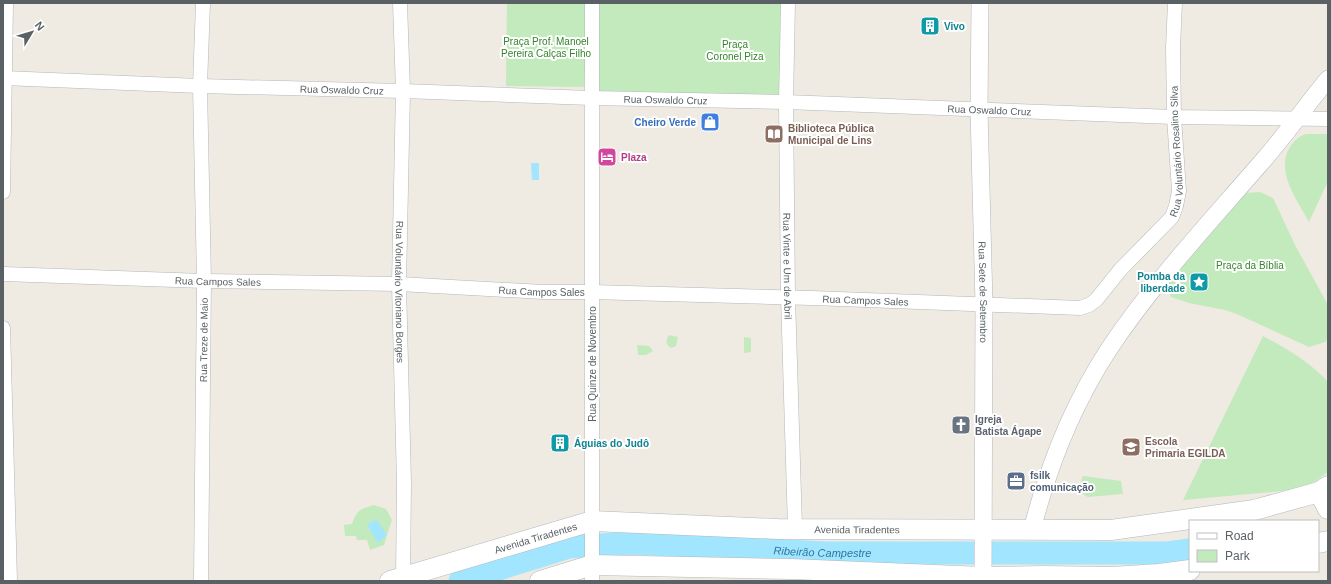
<svg xmlns="http://www.w3.org/2000/svg" width="1331" height="584" font-family="Arial,sans-serif">
<rect width="100%" height="100%" fill="#efeae2"/>
<g fill="#c3eabc">
<path d="M507 3H588L584 87 506 86Z"/>
<path d="M596 3H782L780 97 595 93Z"/>
<path d="M1307 134H1328V181L1309 222C1297 199 1273 169 1292 144 1296 139 1301 135 1307 134Z"/>
<path d="M1260 192 1273 198 1295 245 1328 305V339L1325 342 1309 347 1239 315 1225 310 1189 303 1171 297 1167 287 1172 278 1246 193Z"/>
<path d="M669 335 678 337 676 346 671 348C665 344 666 340 669 335Z"/>
<path d="M1263 336C1287 349 1310 362 1328 382V472L1304 489 1183 500Z"/>
<path d="M744 337 751 338V352L744 353Z"/>
<path d="M637 345 649 346 653 351 646 355H638Z"/>
<path d="M1083 476 1121 481 1123 494 1088 497C1084 495 1080 493 1078 489Z"/>
<path d="M374 505 386 509 392 520 387 535 384 545 370 550 367 540H357L356 536H345L344 525 352 524C357 509 361 509 374 505Z"/>
</g>
<g fill="#a2e5ff">
<path d="M531 163H539V180H532Z"/>
<path d="M376 519 387 535 378 543 367 525Z"/>
</g>
<g fill="none" stroke-linecap="round" stroke-linejoin="round">
<path stroke="#a2e5ff" stroke-width="23" id="s1" d="M460 581 569 547 632 543 826 553H1167L1190 550"/>
<defs>
<g id="minor">
<path id="s2" d="M400 3 403 91 399 284 404 483 403 581"/>
<path d="M592 3V581"/>
<path id="s3" d="M788 3 786 102 788 297 795 528"/>
<path id="s4" d="M3 78 200 86 403 91 591 98 786 102 1174 117 1328 119"/>
<path d="M3 192 6 3"/>
<path id="s5" d="M3 274 204 281 399 284 543 292H591L812 298 1080 308 1089 305 1096 300 1121 269 1172 217 1176 206 1179 191 1174 117 1173 47 1175 3"/>
<path d="M3 328 10 581"/>
<path id="s6" d="M201 581 204 281 200 86 203 3"/>
</g>
<g id="tertiary">
<path id="s7" d="M980 3 979 110 984 304 983 581"/>
<path d="M1032 530C1048 467 1073 404 1109 349 1153 283 1208 224 1260 164 1284 137 1305 107 1328 79"/>
</g>
<g id="secondary">
<path d="M1319 492 1328 509"/>
<path d="M1318 543 1328 541"/>
<path id="s8" d="M390 581 592 521 778 529 1111 530 1254 510 1319 492 1328 486"/>
<path d="M540 581 592 565 791 569 983 577 1044 576 1112 577 1159 574 1190 570"/>
</g>
</defs>
<use href="#minor" stroke="#b3b7bb" stroke-width="15"/>
<use href="#tertiary" stroke="#b3b7bb" stroke-width="18"/>
<use href="#secondary" stroke="#b1b8bc" stroke-width="21"/>
<use href="#minor" stroke="#fff" stroke-width="14"/>
<use href="#tertiary" stroke="#fff" stroke-width="17"/>
<use href="#secondary" stroke="#fff" stroke-width="20"/>
</g>
<defs>
<symbol id="building-square" viewBox="-11 -11 22 22"><rect x="-9" y="-9" width="18" height="18" rx="4" fill="#0f9aa8" stroke="#fff"/><path d="M-4-6H4V6H1V3H-1V6H-4ZM-2.5-4.3h1.7v1.8h-1.7ZM.8-4.3h1.7v1.8H.8ZM-2.5-1h1.7V.8h-1.7ZM.8-1h1.7V.8H.8Z" fill="#fff"/></symbol>
<symbol id="shop-square" viewBox="-11 -11 22 22"><rect x="-9" y="-9" width="18" height="18" rx="4" fill="#3f7fe0" stroke="#fff"/><path d="M-5-2.5h2.3a2.7 3.5 0 0 1 5.4 0H5L5.5 6h-11ZM-1.5-2.5h3a1.5 2.3 0 0 0-3 0Z" fill="#fff"/></symbol>
<symbol id="library-square" viewBox="-11 -11 22 22"><rect x="-9" y="-9" width="18" height="18" rx="4" fill="#8d6e63" stroke="#fff"/><path d="M-6-4Q-3-5.5-.7-3.5V5Q-3 3-6 4ZM6-4Q3-5.5 .7-3.5V5Q3 3 6 4Z" fill="#fff"/></symbol>
<symbol id="hotel-square" viewBox="-11 -11 22 22"><rect x="-9" y="-9" width="18" height="18" rx="4" fill="#d1479c" stroke="#fff"/><path d="M-6-4.5h1.5V1H6V5H4.5V3h-9V5H-6ZM-4 0a1.8 1.8 0 1 1 3.6 0ZM.5 0V-2.5h3Q6-2.5 6 0Z" fill="#fff"/></symbol>
<symbol id="sight-square" viewBox="-11 -11 22 22"><rect x="-9" y="-9" width="18" height="18" rx="4" fill="#0f9aa8" stroke="#fff"/><path d="M0-6L1.8-2.2L6-1.7L2.9 1.2L3.7 5.4L0 3.3L-3.7 5.4L-2.9 1.2L-6-1.7L-1.8-2.2Z" fill="#fff"/></symbol>
<symbol id="church-square" viewBox="-11 -11 22 22"><rect x="-9" y="-9" width="18" height="18" rx="4" fill="#6b7280" stroke="#fff"/><path d="M-1.2-6h2.4v3.5h3.3v2.4h-3.3V6h-2.4V-.1h-3.3v-2.4h3.3Z" fill="#fff"/></symbol>
<symbol id="school-square" viewBox="-11 -11 22 22"><rect x="-9" y="-9" width="18" height="18" rx="4" fill="#8d6e63" stroke="#fff"/><path d="M0-5L7-2L0 1L-7-2ZM-4 1L0 2.5L4 1V4Q0 6-4 4Z" fill="#fff"/></symbol>
<symbol id="office-square" viewBox="-11 -11 22 22"><rect x="-9" y="-9" width="18" height="18" rx="4" fill="#5c6f8a" stroke="#fff"/><path d="M-6-3h4V-5.5h4V-3h4V5H-6ZM-1-4.5V-3h2v-1.5ZM-6 0V1H6V0Z" fill="#fff"/></symbol>
</defs>
<g fill-rule="evenodd">
<use href="#building-square" x="919" y="15" width="22" height="22"/>
<use href="#shop-square" x="699" y="111" width="22" height="22"/>
<use href="#library-square" x="763" y="123" width="22" height="22"/>
<use href="#hotel-square" x="596" y="146" width="22" height="22"/>
<use href="#sight-square" x="1188" y="271" width="22" height="22"/>
<use href="#church-square" x="950" y="414" width="22" height="22"/>
<use href="#building-square" x="549" y="432" width="22" height="22"/>
<use href="#school-square" x="1120" y="436" width="22" height="22"/>
<use href="#office-square" x="1005" y="470" width="22" height="22"/>
</g>
<g text-anchor="middle" stroke-width="4" stroke-linejoin="round" paint-order="stroke">
<g font-size="10" font-weight="bold" fill="#0d838f" stroke="#fff" text-anchor="start">
<text x="944" y="30">Vivo</text>
<text x="1185" y="280" text-anchor="end">Pomba da<tspan x="1185" dy="12">liberdade</tspan></text>
<text x="574" y="447">Águias do Judô</text>
</g>
<g font-size="10" fill="#35842b" stroke="#fff">
<text x="546" y="45">Praça Prof. Manoel<tspan x="546" dy="12">Pereira Calças Filho</tspan></text>
<text x="735" y="48">Praça<tspan x="735" dy="12">Coronel Piza</tspan></text>
<text x="1250" y="269">Praça da Bíblia</text>
</g>
<g font-size="10" fill="#5a6165" stroke="#fff">
<text dy="4" stroke="none"><textPath href="#s4" startOffset="339">Rua Oswaldo Cruz</textPath></text>
<text dy="4" stroke="none"><textPath href="#s4" startOffset="663">Rua Oswaldo Cruz</textPath></text>
<text dy="4" stroke="none"><textPath href="#s4" startOffset="987">Rua Oswaldo Cruz</textPath></text>
<text dy="4" stroke="none"><textPath href="#s5" startOffset="1275">Rua Voluntário Rosalino Silva</textPath></text>
<text dy="4" stroke="none"><textPath href="#s3" startOffset="263">Rua Vinte e Um de Abril</textPath></text>
<text dy="4" stroke="none"><textPath href="#s5" startOffset="215">Rua Campos Sales</textPath></text>
<text dy="4" stroke="none"><textPath href="#s5" startOffset="539">Rua Campos Sales</textPath></text>
<text dy="4" stroke="none"><textPath href="#s2" startOffset="289">Rua Voluntário Vitoriano Borges</textPath></text>
<text dy="4" stroke="none"><textPath href="#s7" startOffset="289">Rua Sete de Setembro</textPath></text>
<text dy="4" stroke="none"><textPath href="#s5" startOffset="863">Rua Campos Sales</textPath></text>
<text dy="4" stroke="none"><textPath href="#s6" startOffset="241">Rua Treze de Maio</textPath></text>
<text transform="translate(592 364) rotate(-90)" y="4">Rua Quinze de Novembro</text>
<text dy="4" stroke="none"><textPath href="#s8" startOffset="476">Avenida Tiradentes</textPath></text>
<text dy="4" stroke="none"><textPath href="#s8" startOffset="152">Avenida Tiradentes</textPath></text>
</g>
<g font-size="10" font-weight="bold" fill="#366cbe" stroke="#fff" text-anchor="end">
<text x="696" y="126">Cheiro Verde</text>
</g>
<g font-size="10" font-weight="bold" fill="#785e54" stroke="#fff" text-anchor="start">
<text x="788" y="132">Biblioteca Pública<tspan x="788" dy="12">Municipal de Lins</tspan></text>
<text x="1145" y="445">Escola<tspan x="1145" dy="12">Primaria EGILDA</tspan></text>
</g>
<g font-size="10" font-weight="bold" fill="#b23c85" stroke="#fff" text-anchor="start">
<text x="621" y="161">Plaza</text>
</g>
<g font-size="10" font-weight="bold" fill="#5b616d" stroke="#fff" text-anchor="start">
<text x="975" y="423">Igreja<tspan x="975" dy="12">Batista Ágape</tspan></text>
</g>
<g font-size="10" font-weight="bold" fill="#4e5e75" stroke="#fff" text-anchor="start">
<text x="1030" y="479">fsilk<tspan x="1030" dy="12">comunicação</tspan></text>
</g>
<g font-size="11" font-style="italic" fill="#2e78a0" stroke="#fff">
<text dy="4" stroke="none"><textPath href="#s1" startOffset="368">Ribeirão Campestre</textPath></text>
</g>
</g>
<rect width="1331" height="584" fill="none" stroke="#5a6165" stroke-width="8"/>
<rect x="1189" y="520" width="130" height="52" fill="#ffffff" stroke="#bdc0c1"/>
<rect x="1197" y="533" width="20" height="6" fill="#ffffff" stroke="#bdc0c1"/>
<text x="1225" y="540" font-size="12" fill="#5a6165">Road</text>
<rect x="1197" y="550" width="20" height="12" fill="#c3eabc" stroke="#bdc0c1"/>
<text x="1225" y="560" font-size="12" fill="#5a6165">Park</text>
<g transform="translate(32 32) rotate(52)" stroke="#ffffff" stroke-width="3" paint-order="stroke">
<path d="M0-3L7 15L0 10L-7 15Z" fill="#5a6165"/>
<text y="-6" font-size="11" font-weight="bold" text-anchor="middle" fill="#5a6165">N</text>
</g>
</svg>
